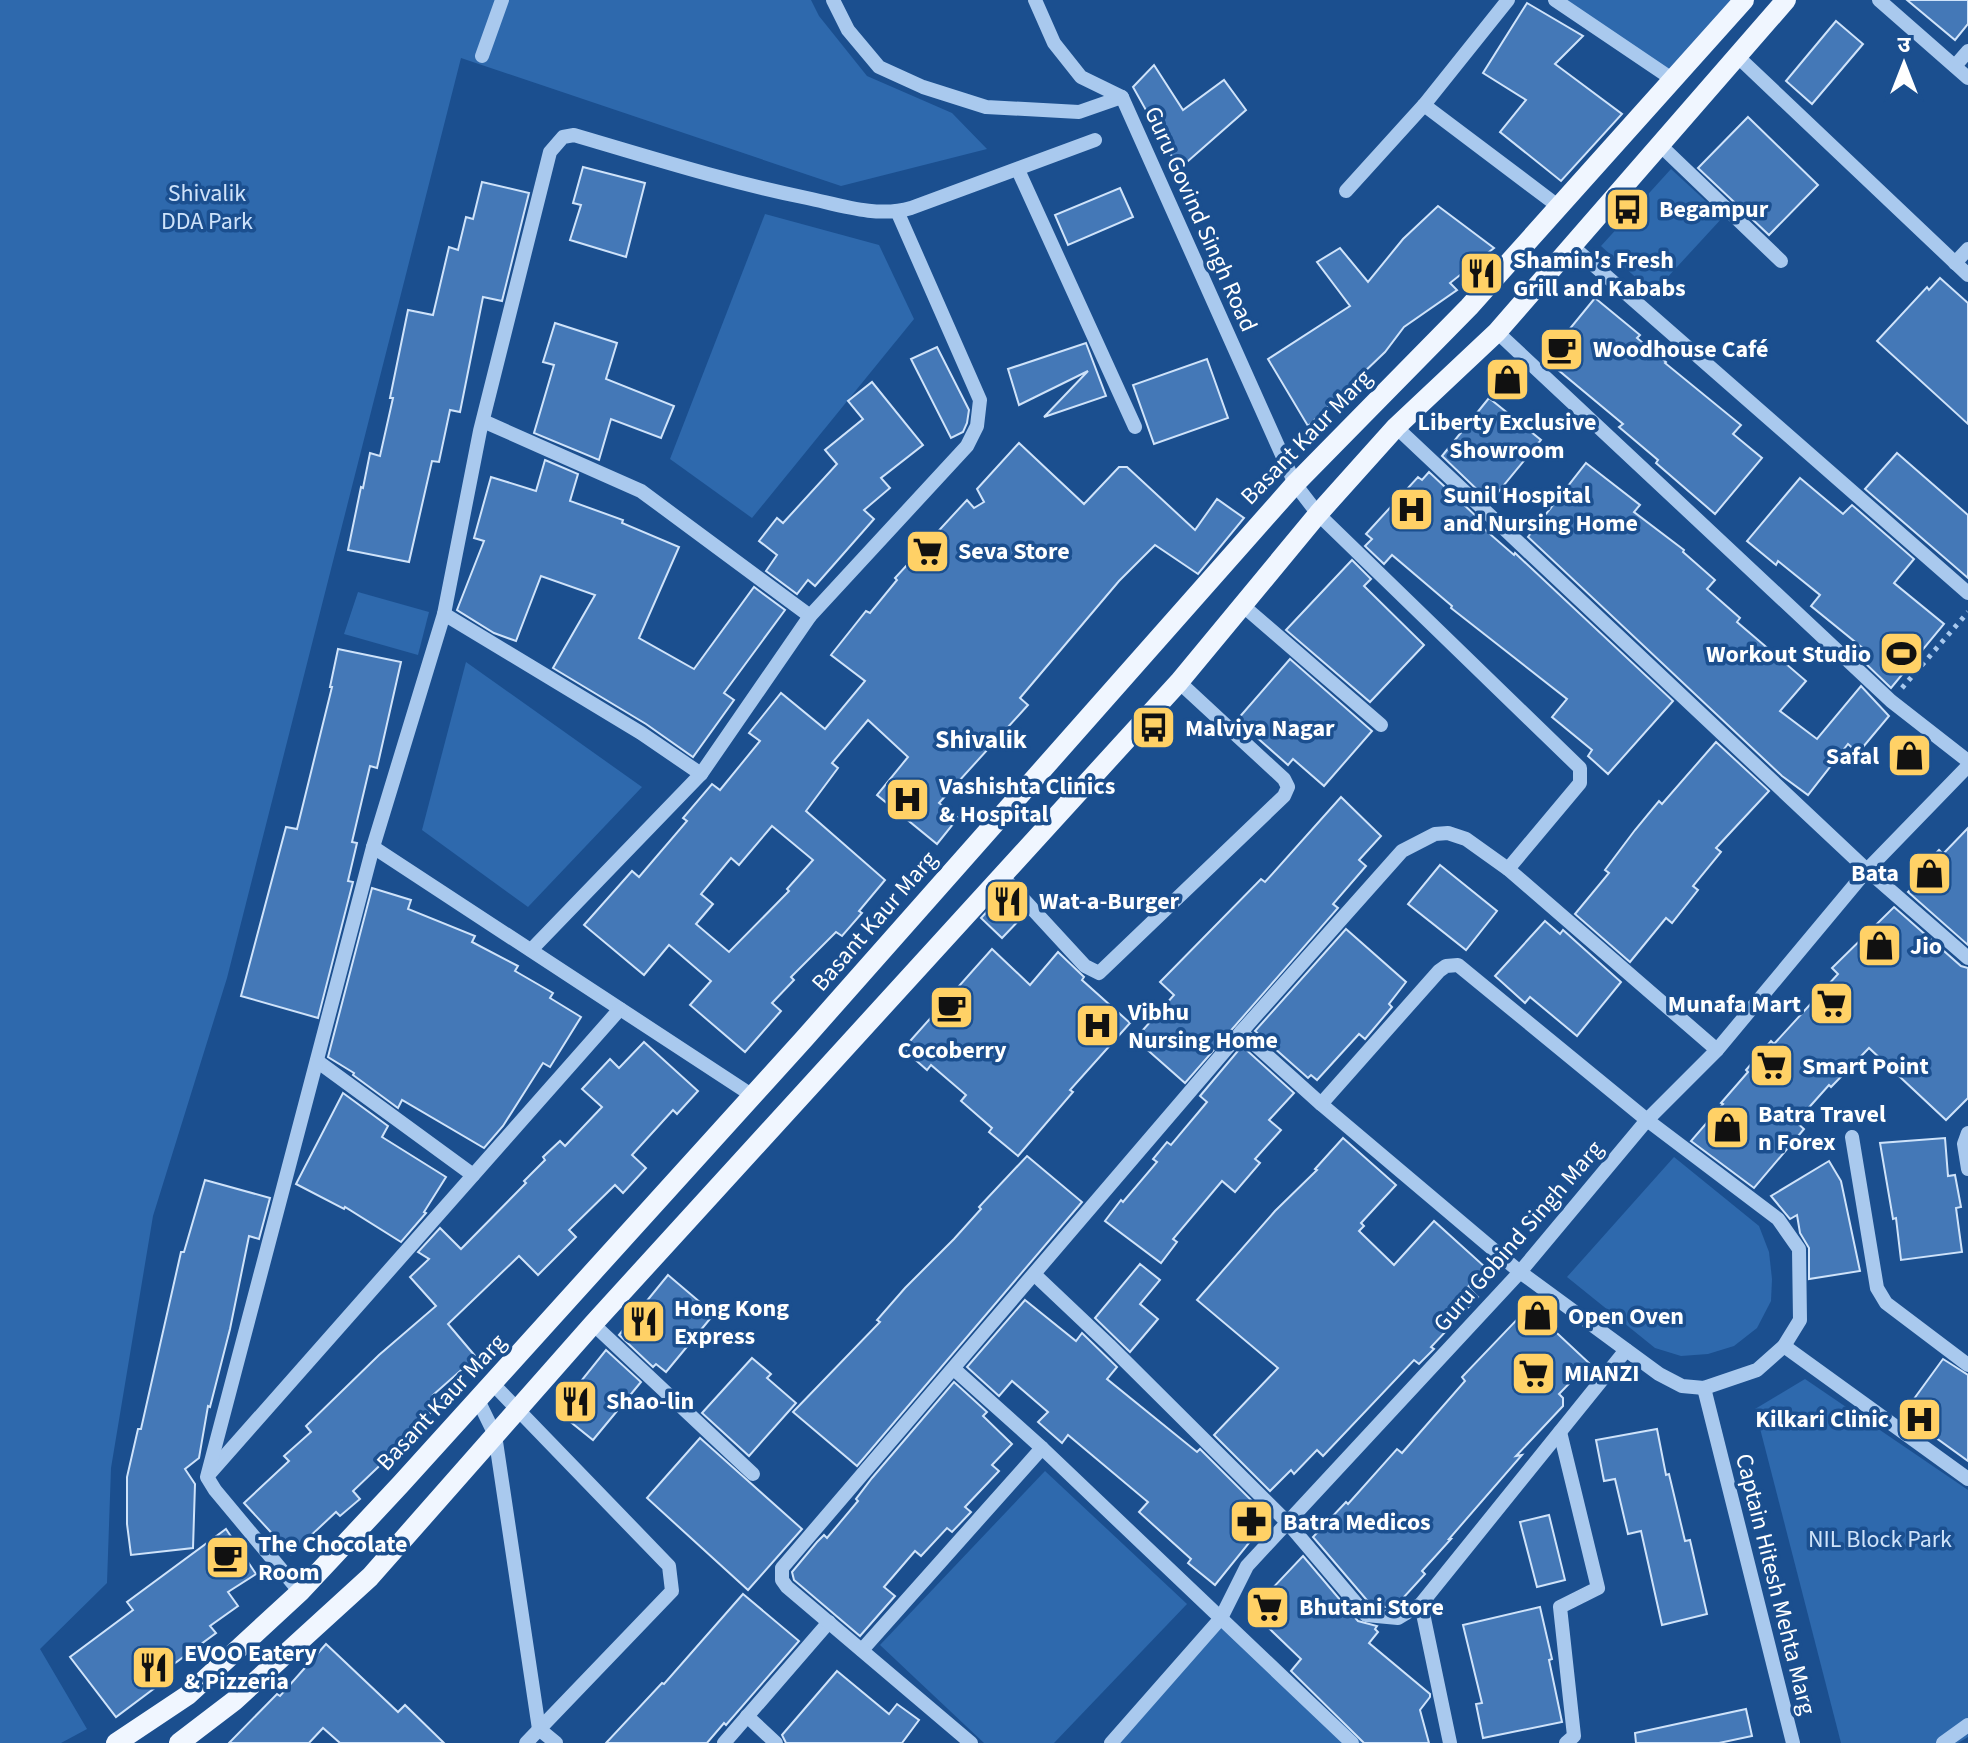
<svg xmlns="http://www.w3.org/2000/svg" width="1968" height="1743" font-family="'Source Sans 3','Noto Sans Devanagari',sans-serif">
<rect width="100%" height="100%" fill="#1b4f8f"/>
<g fill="#2e69ad">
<path d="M0 0H811L819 16 867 76 952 113 987 149 841 186 461 58 227 978 153 1216 111 1468 107 1583 40 1649 87 1729 61 1743H0Z"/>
<path d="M1555 0H1743L1672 79Z"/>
<path d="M1671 169 1723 217 1653 293 1601 246Z"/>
<path d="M765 214 879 245 914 319 752 518 670 459Z"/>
<path d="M358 592 429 612 418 655 344 634Z"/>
<path d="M466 662 642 787 528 907 422 830Z"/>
<path d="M1674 1157 1759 1226 1769 1252 1772 1279 1771 1301 1757 1328 1734 1346 1708 1354 1681 1356 1655 1348 1567 1277Z"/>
<path d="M1805 1379 1968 1490V1737L1958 1743H1841L1755 1409Z"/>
<path d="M1045 1471 1187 1604 1054 1743H984L880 1645Z"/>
<path d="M1221 1618 1365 1743H1111Z"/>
</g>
<g fill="#4478b7" stroke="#cfe3fa" stroke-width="2" fill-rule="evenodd">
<path d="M1907 0H1968V24L1955 40Z"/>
<path d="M1527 3 1583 36 1555 64 1622 114 1561 181 1500 132 1526 100 1483 73Z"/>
<path d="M1836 21 1863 44 1812 104 1786 81Z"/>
<path d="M1154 65 1183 110 1224 80 1246 110 1179 169 1133 87Z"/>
<path d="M1748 117 1818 185 1769 235 1698 168Z"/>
<path d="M583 167 645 183 626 257 570 240 581 205 573 203Z"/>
<path d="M482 182 529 193 502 301 483 297 460 412 450 410 439 462 432 461 409 562 348 550 361 487 363 488 370 453 380 456 393 398H390L408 310 433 315 449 247 458 250 466 217 473 219Z"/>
<path d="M1120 188 1133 217 1068 245 1055 215Z"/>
<path d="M1438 206 1494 248 1450 283 1457 290 1404 327 1385 352 1308 426 1268 359 1350 306 1317 262 1340 248 1368 282 1403 239Z"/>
<path d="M1940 278 1968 303V424L1877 341 1927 287 1929 290Z"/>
<path d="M1595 298 1640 335 1637 338 1666 362 1665 363 1741 425 1733 434 1762 458 1715 514 1656 463 1658 460 1619 427 1623 424 1545 359Z"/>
<path d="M555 323 617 343 606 379 674 406 661 438 611 419 599 460 534 433 554 365 543 362Z"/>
<path d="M1086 343 1106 396 1044 417 1088 371 1019 405 1008 369Z"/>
<path d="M937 347 969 410 967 423 963 432 951 438 911 359Z"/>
<path d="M1207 359 1228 418 1154 444 1133 385Z"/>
<path d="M872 382 923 445 881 478 890 488 864 510 874 519 815 586 808 580 797 594 766 571 777 555 759 541 777 518 783 523 837 464 825 450 863 419 848 401Z"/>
<path d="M1489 398 1541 440 1490 502 1442 456Z"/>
<path d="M1019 443 1084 504 1119 467H1127L1195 530 1217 499 1244 518 1198 574 1155 545 1119 581 1020 698 1028 705 939 803 958 818 937 844 877 795 908 757 868 720 832 763 838 768 806 811 885 880 859 911 862 913 842 936 836 932 791 977 794 980 772 1003 781 1011 745 1052 690 1005 711 981 669 945 644 975 584 925 632 871 639 877 687 821 683 818 712 784 720 790 760 741 749 733 781 693 825 729 865 681 831 655 866 611 870 613 897 580 895 578 967 500 974 508 984 502 977 489ZM772 826 813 860 787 889 789 891 729 952 696 924 713 904 701 894 731 858 739 865Z"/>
<path d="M1897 453 1968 515V578L1865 489Z"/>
<path d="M545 460 578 474 570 501 623 520 622 523 679 547 639 638 694 669 754 587 785 610 724 693 734 700 693 757 646 724 553 668 595 595 541 576 516 641 494 633 457 610 484 541 474 538 491 477 536 491Z"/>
<path d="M1586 463 1640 505 1634 512 1684 550 1683 552 1715 580 1707 589 1740 618 1737 622 1806 681 1780 711 1817 739 1861 686 1889 716 1858 753 1848 744 1808 795 1782 776 1528 537Z"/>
<path d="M1429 472 1478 518 1475 521 1514 555 1515 553 1673 701 1608 774 1588 756 1592 750 1552 717 1567 699 1451 608 1452 606 1392 555 1384 564 1365 546 1372 539 1366 534 1418 477 1422 480Z"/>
<path d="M1800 478 1843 514 1852 505 1914 559 1894 583 1944 624 1891 688 1864 662 1870 654 1811 606 1820 595 1778 561 1776 565 1747 541Z"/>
<path d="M1352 560 1371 579 1364 586 1424 645 1370 702 1286 630Z"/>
<path d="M338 649 401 662 377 768 370 766 352 842 357 843 348 881 353 882 318 1018 241 996 286 827 297 829 332 687H330Z"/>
<path d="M1290 659 1372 731 1324 786 1293 759 1288 765 1237 720Z"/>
<path d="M1716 742 1769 791 1716 848 1721 852 1693 886 1698 890 1672 923 1666 918 1630 962 1575 914 1609 873 1605 870 1635 830 1659 801 1662 804Z"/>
<path d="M1341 797 1381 836 1359 860 1366 866 1333 904 1338 908 1185 1083 1135 1039 1174 995 1160 982 1261 879 1265 882Z"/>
<path d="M1968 828V945L1908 892 1915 885 1910 880 1939 850 1943 854Z"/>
<path d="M1440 865 1497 911 1466 950 1408 904Z"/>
<path d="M372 888 411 900 408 909 475 936 472 942 518 966 515 971 553 993 550 998 581 1017 550 1067 543 1063 503 1126 484 1148 402 1100 398 1108 353 1075 354 1073 328 1057Z"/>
<path d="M1004 893 1024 915 1002 938 981 918Z"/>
<path d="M1894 907 1961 966 1968 968V1098L1946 1120 1869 1048 1831 1087 1829 1085 1796 1122 1804 1129 1754 1188 1691 1141 1723 1104 1721 1103 1748 1072 1746 1070 1771 1041 1774 1044 1838 974 1832 968Z"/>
<path d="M1545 921 1560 934 1563 930 1621 982 1577 1036 1530 997 1525 1003 1495 976Z"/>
<path d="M1346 929 1406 982 1389 1004 1392 1007 1365 1039 1359 1034 1317 1080 1311 1075 1308 1078 1255 1031Z"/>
<path d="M992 949 1030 985 1058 952 1084 977 1082 980 1130 1023 1070 1090 1073 1092 1018 1156 989 1132 992 1128 961 1101 966 1095 931 1065 927 1070 903 1049Z"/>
<path d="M644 1042 698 1091 677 1114 673 1110 632 1155 646 1168 623 1193 615 1185 569 1230 576 1237 538 1275 519 1256 448 1324 476 1357 433 1395 441 1403 393 1448 395 1451 353 1491 360 1499 340 1516 336 1512 291 1554 244 1503 289 1461 284 1456 311 1432 306 1426 379 1355 436 1306 410 1277 429 1259 418 1252 440 1228 461 1249 526 1183 524 1181 545 1160 543 1157 560 1141 565 1146 602 1107 582 1089 610 1059 619 1068Z"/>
<path d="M1242 1046 1294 1093 1269 1120 1281 1130 1255 1159 1260 1163 1235 1192 1222 1181 1173 1239 1177 1242 1161 1263 1105 1221 1121 1200 1123 1202 1157 1162 1153 1159 1167 1142 1171 1145 1207 1102 1200 1096Z"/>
<path d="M343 1093 388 1126 382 1137 446 1177 424 1212 426 1213 401 1242 345 1207 344 1209 296 1184Z"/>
<path d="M1343 1138 1396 1185 1361 1223 1364 1226 1359 1231 1394 1265 1434 1221 1485 1267 1468 1287 1478 1297 1431 1347 1434 1349 1419 1364 1414 1360 1323 1456 1317 1450 1294 1474 1291 1470 1270 1491 1214 1435 1278 1368 1197 1300 1275 1211 1317 1170 1315 1169Z"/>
<path d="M1945 1138 1948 1176 1955 1175 1961 1207 1956 1208 1962 1252 1901 1260 1896 1218 1893 1219 1880 1143Z"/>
<path d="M1027 1156 1082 1202 857 1466 793 1412 880 1322 877 1320 905 1288 954 1239 981 1209 979 1207Z"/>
<path d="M1829 1161 1841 1181 1860 1271 1809 1279V1248L1800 1233 1797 1215 1790 1219 1771 1196Z"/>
<path d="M205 1180 270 1198 259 1239 249 1236 230 1329 210 1407 208 1406 199 1458 185 1469 195 1484 193 1548 131 1555 127 1524V1477L138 1429H141L181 1252H184Z"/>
<path d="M1140 1264 1160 1280 1140 1304 1158 1319 1130 1352 1095 1318Z"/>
<path d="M668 1275 714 1314 666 1372 656 1364 653 1367 619 1335Z"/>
<path d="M1025 1300 1076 1341 1082 1333 1117 1367 1107 1379 1197 1452 1200 1449 1256 1505 1250 1511 1265 1523 1215 1585 1188 1563 1191 1559 1139 1512 1148 1502 1068 1435 1062 1443 1038 1422 1048 1412 1012 1381 999 1396 967 1367Z"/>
<path d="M1529 1307 1589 1363 1559 1394 1563 1398V1406L1516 1456 1522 1455 1449 1539H1451L1422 1571 1425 1574 1394 1608 1371 1605 1313 1537 1346 1502 1348 1504 1397 1449 1402 1453 1465 1381 1462 1377Z"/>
<path d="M606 1350 641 1382 593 1440 557 1411Z"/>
<path d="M752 1358 771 1374 767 1378 796 1403 749 1456 702 1413Z"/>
<path d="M1943 1359 1968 1375V1461L1903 1414Z"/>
<path d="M954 1382 987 1412 983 1416 1012 1444 992 1465 999 1471 965 1507 971 1512 952 1532 947 1528 921 1556 915 1551 884 1587 895 1596 860 1636 794 1580 792 1572 817 1542 824 1535 827 1538 858 1501 856 1499 872 1478Z"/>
<path d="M1657 1429 1666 1475 1669 1474 1685 1541 1690 1540 1707 1614 1662 1625 1641 1531 1628 1534 1615 1479 1604 1481 1596 1440Z"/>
<path d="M700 1438 802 1529 748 1590 647 1498Z"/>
<path d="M1549 1515 1565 1580 1537 1587 1520 1522Z"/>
<path d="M226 1529 256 1574 228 1592 238 1606 210 1626 216 1633 163 1672 168 1678 116 1717 70 1657 133 1610 127 1602Z"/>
<path d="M1303 1556 1358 1621 1377 1626 1375 1629 1378 1632 1369 1643 1430 1694V1697L1420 1710 1429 1743H1364L1291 1671 1301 1659 1251 1611Z"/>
<path d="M743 1594 799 1641 726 1725 724 1723 707 1743H606L662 1683 664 1684Z"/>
<path d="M1540 1607 1552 1659 1549 1660 1562 1722 1483 1738 1476 1704 1482 1703 1463 1625Z"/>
<path d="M326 1644 398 1712 405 1705 444 1743H340L323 1728 309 1743H229L277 1694 280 1696Z"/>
<path d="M837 1671 889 1714 897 1704 919 1720 902 1743H786L782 1735Z"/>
<path d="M1746 1709 1752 1736 1719 1743H1636L1635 1733Z"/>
</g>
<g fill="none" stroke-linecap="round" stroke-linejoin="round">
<path stroke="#a9c9ee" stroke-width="5" stroke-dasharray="4 6" stroke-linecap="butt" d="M1902 688 1968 612"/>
<g stroke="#a9c9ee" stroke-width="14">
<path d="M833 0 848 30 879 67 923 87 986 107 1079 112 1122 97"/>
<path d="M1035 0 1054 43 1081 77 1122 97 1295 484 1318 514 1580 768V783L1508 869"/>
<path d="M1555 0 1672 79"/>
<path d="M1879 0 1968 78"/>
<path d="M482 56 502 0"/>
<path d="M1737 56 1968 275"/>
<path d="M1955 66 1968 51"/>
<path d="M1424 105 1558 206"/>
<path d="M1660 145 1781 261"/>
<path d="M1018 170 1135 427"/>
<path d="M1346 191 1424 105 1508 0"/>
<path d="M1572 246 1968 593"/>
<path d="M1955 263 1968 249"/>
<path d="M1497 332 1891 701 1968 761"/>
<path d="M483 421 641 491 810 616"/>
<path d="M1396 427 1867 870 1968 958"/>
<path d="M1241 604 1381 725"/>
<path d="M444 614 641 733 701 774"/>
<path d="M373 847 753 1096"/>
<path d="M1002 876 1085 966 1099 973 1284 796 1288 787 1284 779 1179 682"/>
<path d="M531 950 701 774 810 616 967 446 977 426 980 400 897 211"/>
<path d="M1458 965 1647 1120 1778 1219 1799 1249 1800 1320 1784 1346 1757 1370 1704 1388 1682 1386 1659 1374 1520 1272 1321 1104 1439 971 1446 966Z"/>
<path d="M317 1061 473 1175"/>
<path d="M1321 1104 1241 1032 1402 851 1435 834 1448 833 1466 839 1508 869 1717 1050"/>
<path d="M1968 1133 1964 1144 1968 1169"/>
<path d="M1852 1137 1877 1288 1886 1303 1968 1365"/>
<path d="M1035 1275 1109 1345 1287 1522 1366 1615 1398 1618 1421 1604 1626 1350"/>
<path d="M593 1324 753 1474"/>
<path d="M1784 1346 1968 1479"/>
<path d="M954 1369 1042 1448"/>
<path d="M493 1384 669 1566 672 1591 526 1743"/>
<path d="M1704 1388 1793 1743"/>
<path d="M478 1400 495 1435 539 1729 556 1743"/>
<path d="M1560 1432 1598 1588 1560 1607 1574 1736 1566 1743"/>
<path d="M210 1473 620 1009"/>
<path d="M300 1592 215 1490 207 1477 373 847 444 614 480 431 550 152 563 137 574 135C652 158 728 182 807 198 840 205 877 218 911 208L1095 140"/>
<path d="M1421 1604 1450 1743"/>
<path d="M862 1650 1042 1448 1352 1743"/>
<path d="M747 1716 776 1743"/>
<path d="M724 1743 829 1622"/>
<path d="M971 1743 787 1587 782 1580V1568L1241 1032"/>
<path d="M1111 1743 1221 1618 1247 1566 1520 1272 1647 1120 1717 1050 1867 870 1968 766"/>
<path d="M1943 1743 1968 1725"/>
</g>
<g stroke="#f0f6ff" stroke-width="20">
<path d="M116 1743 188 1695 300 1592 400 1485 804 1039 1295 484 1469 307 1744 0"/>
<path d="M179 1743 234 1701 370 1577 593 1324 1179 682 1318 514 1396 427 1497 332 1786 0"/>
</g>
</g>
<defs>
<symbol id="bus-square" viewBox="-11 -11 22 22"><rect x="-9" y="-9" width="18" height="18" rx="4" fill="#ffd166" stroke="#1b4f8f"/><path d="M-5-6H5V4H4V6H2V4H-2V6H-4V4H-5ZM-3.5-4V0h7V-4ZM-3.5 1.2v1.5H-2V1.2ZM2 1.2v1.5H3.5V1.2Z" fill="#111"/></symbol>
<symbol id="restaurant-square" viewBox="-11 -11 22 22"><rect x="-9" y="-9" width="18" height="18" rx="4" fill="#ffd166" stroke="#1b4f8f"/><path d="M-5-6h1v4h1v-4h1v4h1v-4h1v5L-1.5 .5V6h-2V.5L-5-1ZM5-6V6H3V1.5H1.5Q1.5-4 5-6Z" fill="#111"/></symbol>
<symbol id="cafe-square" viewBox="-11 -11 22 22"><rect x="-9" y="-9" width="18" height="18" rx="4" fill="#ffd166" stroke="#1b4f8f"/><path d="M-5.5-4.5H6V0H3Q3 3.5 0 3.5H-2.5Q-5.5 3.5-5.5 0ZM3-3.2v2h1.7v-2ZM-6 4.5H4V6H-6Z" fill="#111"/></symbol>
<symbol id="shop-square" viewBox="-11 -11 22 22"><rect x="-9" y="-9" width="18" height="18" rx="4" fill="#ffd166" stroke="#1b4f8f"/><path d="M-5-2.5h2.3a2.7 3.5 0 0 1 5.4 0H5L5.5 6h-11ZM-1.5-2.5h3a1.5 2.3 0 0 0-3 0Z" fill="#111"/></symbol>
<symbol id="hospital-square" viewBox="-11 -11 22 22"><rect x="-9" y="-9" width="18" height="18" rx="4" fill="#ffd166" stroke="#1b4f8f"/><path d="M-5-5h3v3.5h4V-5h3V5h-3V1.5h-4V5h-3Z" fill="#111"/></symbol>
<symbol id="supermarket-square" viewBox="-11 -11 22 22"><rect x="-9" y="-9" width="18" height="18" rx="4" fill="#ffd166" stroke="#1b4f8f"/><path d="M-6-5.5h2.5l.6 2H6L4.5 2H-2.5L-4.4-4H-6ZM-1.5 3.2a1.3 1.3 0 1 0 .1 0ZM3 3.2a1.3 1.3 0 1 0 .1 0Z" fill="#111"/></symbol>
<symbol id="stadium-square" viewBox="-11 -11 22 22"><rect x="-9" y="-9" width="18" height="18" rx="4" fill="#ffd166" stroke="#1b4f8f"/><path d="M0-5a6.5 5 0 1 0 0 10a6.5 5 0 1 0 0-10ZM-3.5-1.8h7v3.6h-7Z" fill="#111"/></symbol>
<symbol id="pharmacy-square" viewBox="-11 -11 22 22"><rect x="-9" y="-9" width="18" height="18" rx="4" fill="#ffd166" stroke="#1b4f8f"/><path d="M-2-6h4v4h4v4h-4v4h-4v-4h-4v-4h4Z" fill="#111"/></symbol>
</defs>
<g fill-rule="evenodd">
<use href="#bus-square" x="1602" y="184" width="51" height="51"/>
<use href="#restaurant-square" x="1456" y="248" width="51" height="51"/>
<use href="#cafe-square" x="1536" y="324" width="51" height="51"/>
<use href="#shop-square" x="1482" y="354" width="51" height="51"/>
<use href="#hospital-square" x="1386" y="484" width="51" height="51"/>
<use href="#supermarket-square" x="902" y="526" width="51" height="51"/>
<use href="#stadium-square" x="1876" y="628" width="51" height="51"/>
<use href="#bus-square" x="1128" y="702" width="51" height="51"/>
<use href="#shop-square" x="1884" y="730" width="51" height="51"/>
<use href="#hospital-square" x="882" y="774" width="51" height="51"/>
<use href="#shop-square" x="1904" y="848" width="51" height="51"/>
<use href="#restaurant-square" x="982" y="876" width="51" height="51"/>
<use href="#shop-square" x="1854" y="920" width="51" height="51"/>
<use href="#supermarket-square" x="1806" y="978" width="51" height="51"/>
<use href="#cafe-square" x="926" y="982" width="51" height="51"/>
<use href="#hospital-square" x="1072" y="1000" width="51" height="51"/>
<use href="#supermarket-square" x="1746" y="1040" width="51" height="51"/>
<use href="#shop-square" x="1702" y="1102" width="51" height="51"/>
<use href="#shop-square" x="1512" y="1290" width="51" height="51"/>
<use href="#restaurant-square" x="618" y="1296" width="51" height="51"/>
<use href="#supermarket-square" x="1508" y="1348" width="51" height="51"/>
<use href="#restaurant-square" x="550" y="1376" width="51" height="51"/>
<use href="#hospital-square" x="1894" y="1394" width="51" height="51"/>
<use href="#pharmacy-square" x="1226" y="1496" width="51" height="51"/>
<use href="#cafe-square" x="202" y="1532" width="51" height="51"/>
<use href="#supermarket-square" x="1242" y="1582" width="51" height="51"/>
<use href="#restaurant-square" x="128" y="1642" width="51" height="51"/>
</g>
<g text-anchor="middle" stroke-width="7" stroke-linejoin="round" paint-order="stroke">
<g font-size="24" fill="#cfe3fa" stroke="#1b4f8f">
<text x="207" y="201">Shivalik<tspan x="207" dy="28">DDA Park</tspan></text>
<text x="1880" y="1547">NIL Block Park</text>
</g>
<g font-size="24" font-weight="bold" fill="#fff" stroke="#1b4f8f" text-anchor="start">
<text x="1659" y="217">Begampur</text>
<text x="1513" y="268">Shamin's Fresh<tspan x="1513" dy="28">Grill and Kababs</tspan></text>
<text x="1593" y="357">Woodhouse Café</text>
<text x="1507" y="430" text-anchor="middle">Liberty Exclusive<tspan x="1507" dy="28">Showroom</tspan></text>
<text x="1443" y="503">Sunil Hospital<tspan x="1443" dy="28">and Nursing Home</tspan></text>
<text x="958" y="559">Seva Store</text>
<text x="1871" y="662" text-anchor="end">Workout Studio</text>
<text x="1185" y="736">Malviya Nagar</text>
<text x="1879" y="764" text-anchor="end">Safal</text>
<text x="939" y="794">Vashishta Clinics<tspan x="939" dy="28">&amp; Hospital</tspan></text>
<text x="1899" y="881" text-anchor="end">Bata</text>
<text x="1039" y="909">Wat-a-Burger</text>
<text x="1910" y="954">Jio</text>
<text x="1801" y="1012" text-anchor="end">Munafa Mart</text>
<text x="1128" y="1020">Vibhu<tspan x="1128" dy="28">Nursing Home</tspan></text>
<text x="952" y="1058" text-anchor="middle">Cocoberry</text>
<text x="1802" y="1074">Smart Point</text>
<text x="1758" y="1122">Batra Travel<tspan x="1758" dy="28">n Forex</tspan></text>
<text x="674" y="1316">Hong Kong<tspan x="674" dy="28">Express</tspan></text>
<text x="1568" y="1324">Open Oven</text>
<text x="1564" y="1381">MIANZI</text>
<text x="606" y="1409">Shao-lin</text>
<text x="1889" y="1427" text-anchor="end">Kilkari Clinic</text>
<text x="1283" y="1530">Batra Medicos</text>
<text x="258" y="1552">The Chocolate<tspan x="258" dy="28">Room</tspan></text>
<text x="1299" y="1615">Bhutani Store</text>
<text x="184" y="1661">EVOO Eatery<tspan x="184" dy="28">&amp; Pizzeria</tspan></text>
</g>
<g font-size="24" fill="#fff" stroke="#1b4f8f">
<text transform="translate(1201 219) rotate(66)" y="8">Guru Govind Singh Road</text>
<text transform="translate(1306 437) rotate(-46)" y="8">Basant Kaur Marg</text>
<text transform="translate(874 921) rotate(-49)" y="8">Basant Kaur Marg</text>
<text transform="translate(1518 1236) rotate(-49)" y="8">Guru Gobind Singh Marg</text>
<text transform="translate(441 1402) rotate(-47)" y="8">Basant Kaur Marg</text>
<text transform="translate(1776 1584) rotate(76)" y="8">Captain Hitesh Mehta Marg</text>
</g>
<g font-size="26" font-weight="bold" fill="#fff" stroke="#1b4f8f">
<text x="981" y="748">Shivalik</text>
</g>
</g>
<g transform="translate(1904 64)" stroke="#1b4f8f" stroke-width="6" paint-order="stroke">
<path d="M0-6L14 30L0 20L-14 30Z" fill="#ffffff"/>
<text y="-12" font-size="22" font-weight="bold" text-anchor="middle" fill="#ffffff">उ</text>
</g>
</svg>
